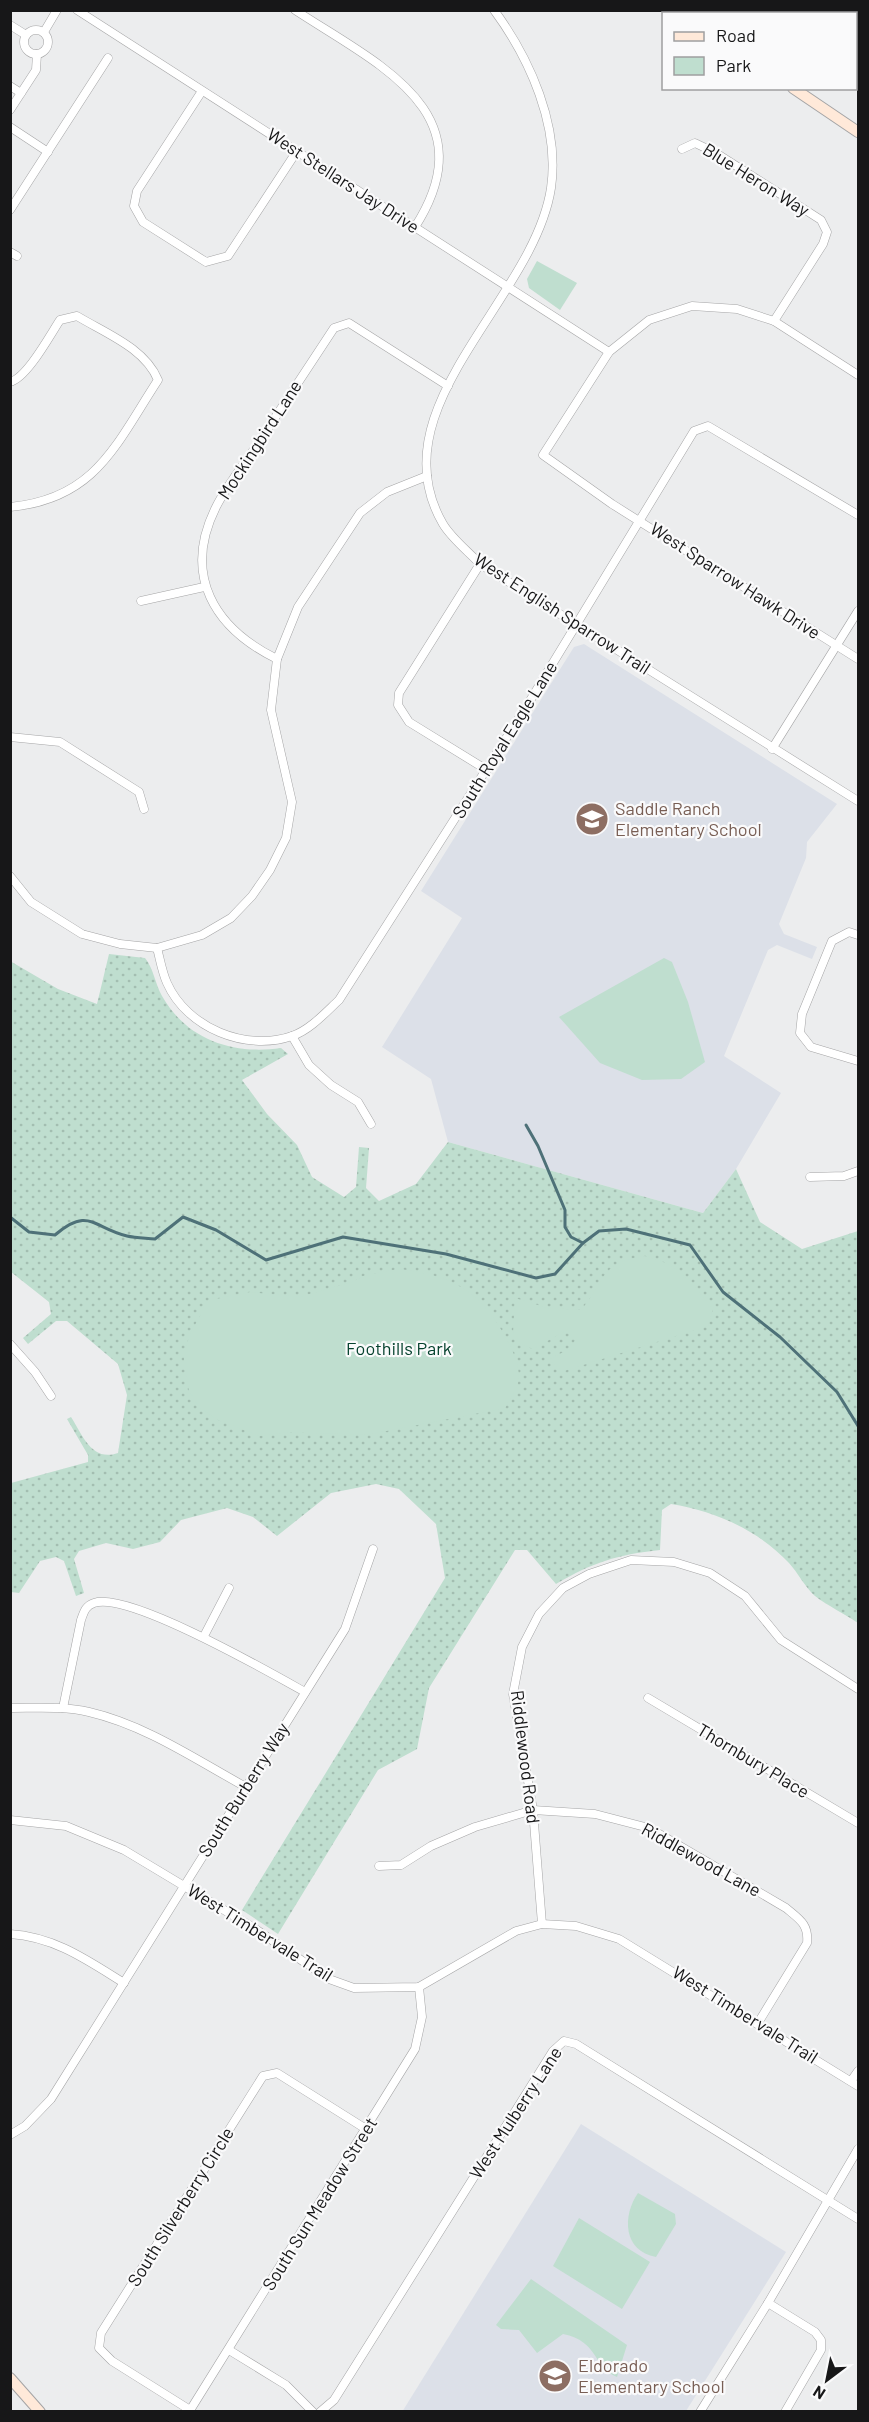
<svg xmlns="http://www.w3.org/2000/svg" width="869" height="2422" font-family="Barlow,sans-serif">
<defs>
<pattern id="grass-dots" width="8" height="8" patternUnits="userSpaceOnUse" patternTransform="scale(1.5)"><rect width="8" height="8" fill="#bfdecf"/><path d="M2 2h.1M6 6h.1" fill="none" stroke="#a3beb1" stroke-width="1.8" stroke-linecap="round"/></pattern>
</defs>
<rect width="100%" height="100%" fill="#ecedee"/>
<g fill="#dce0e8">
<path d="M584 644 837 804 807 842 806 858 779 924 784 934 817 947 812 959 777 945 768 950 724 1056 781 1093 736 1169 703 1213 448 1142 431 1079 382 1047 462 918 421 891 574 647Z"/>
<path d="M581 2124 786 2252 686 2411 402 2412Z"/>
</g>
<path fill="url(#grass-dots)" d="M109 954 145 958C154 969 155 984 162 996 187 1040 233 1055 281 1048L288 1054 242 1080 267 1114 297 1145 312 1177 344 1197 356 1187 359 1147 369 1148 366 1188 379 1201 416 1184 448 1142 703 1213 736 1169 760 1222 802 1249 858 1231V1623C845 1614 828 1606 815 1596 805 1587 798 1573 789 1563 758 1530 715 1511 671 1504L662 1510 660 1550C616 1555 594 1562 556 1584L527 1550H515L429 1688 417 1749 378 1770 278 1934 242 1910 445 1578 436 1524 399 1489 376 1484 331 1493 277 1536 253 1517 227 1508 181 1520 160 1542 133 1549 106 1543 79 1551 74 1559 84 1593 76 1596 64 1561 56 1557 40 1561 19 1593 11 1592V1483L88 1462V1455L67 1419 71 1417C83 1436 92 1462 118 1453L127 1395 118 1364 67 1321H56L28 1344 23 1338 51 1314 49 1302 11 1272 10 961 58 989 97 1004Z"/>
<g fill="#bfdecf">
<path d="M537 261 577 283 560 310 529 288 527 279Z"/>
<path d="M664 958 672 962 688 1002 705 1062 681 1079 642 1080 600 1063 559 1017Z"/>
<path d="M645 1256C680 1264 691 1283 713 1309L708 1326 564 1371 548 1360 569 1349 577 1338 569 1329 533 1349 523 1345 513 1333 515 1298 548 1308 581 1310C607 1279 599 1263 645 1256Z"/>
<path d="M398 1269C454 1275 484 1293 509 1344 515 1355 521 1370 518 1383 516 1391 509 1400 505 1408L366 1435 290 1432 259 1436 218 1420 199 1407 189 1391 184 1366V1353L190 1334 201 1314 216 1299 250 1292 299 1297 352 1282 363 1276Z"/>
<path d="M638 2193 675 2214 676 2224 656 2257C623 2251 622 2216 638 2193Z"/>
<path d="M579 2218 650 2262 622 2309 553 2266Z"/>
<path d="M531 2279 627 2345 617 2377C593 2368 599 2341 563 2334L537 2353 519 2330 501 2329 496 2325Z"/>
</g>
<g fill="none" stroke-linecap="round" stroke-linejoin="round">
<g stroke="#4e7178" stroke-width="3">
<path d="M526 1125 538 1146 565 1210V1227L571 1237 583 1243"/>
<path d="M10 1217 29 1232 55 1235C89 1206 93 1228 127 1236 136 1238 146 1238 155 1239L183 1217 216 1230 266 1260 343 1237 446 1254 536 1278 555 1274 583 1243 599 1231 626 1229 690 1245 723 1292 780 1337 837 1392 858 1426"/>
</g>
<defs>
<g id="street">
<path d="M77 10 609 352"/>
<path d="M295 10C377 64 489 112 415 227"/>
<path d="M494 10C530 59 560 126 551 188 534 300 375 408 443 524 452 539 469 552 480 564L858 801"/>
<path d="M10 25 26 35"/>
<circle cx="36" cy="42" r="12"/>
<path d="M44 32 57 10"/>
<path d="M10 86 21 93"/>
<path d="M202 91 137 191 134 206 143 222 206 262 228 256 297 151"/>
<path d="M10 110 36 70 37 54"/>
<path d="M10 127 48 152"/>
<path d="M682 149 695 143 716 153 821 220 827 232 823 244 774 321"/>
<path d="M10 210 108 58"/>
<path d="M10 252 17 256"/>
<path d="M858 375 774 321 737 309 692 306 649 320 609 352 543 455 612 504 858 659"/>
<path d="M10 382C27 378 50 335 60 320L77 316C105 333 145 348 158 380 116 444 96 499 10 507"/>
<path d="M480 564 399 693 398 705 409 722 487 770"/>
<path d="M141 601 204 587"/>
<path d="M277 659C214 628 182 575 216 507 227 485 245 463 259 442 284 404 309 366 334 328L349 323 448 386"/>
<path d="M10 737 60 742 139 792 144 809"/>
<path d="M772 749 858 611"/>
<path d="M10 876 31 902 82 934 120 944 157 948 202 935 231 918 252 896 270 870 286 838 292 802 271 710 277 659 298 607 360 513 387 492 427 476"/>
<path d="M858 935 849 932 832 941 802 1014 800 1033 811 1047 858 1061"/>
<path d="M157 948C160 959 162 972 167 983 187 1028 246 1052 292 1036 310 1030 326 1012 339 1000L528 704 694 431 708 426 858 515"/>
<path d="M292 1036 309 1065 331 1085 358 1102 371 1124"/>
<path d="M810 1177 844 1176 858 1171"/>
<path d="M10 1344 35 1372 51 1396"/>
<path d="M204 1636 229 1588"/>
<path d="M648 1698 858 1823"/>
<path d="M10 1708C37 1708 64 1706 89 1712 145 1725 195 1759 244 1786"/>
<path d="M63 1708 81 1620C84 1612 85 1606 94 1603 128 1591 271 1673 305 1692"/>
<path d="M10 1820 66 1826 124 1850 254 1928 329 1979 354 1988 419 1987 516 1931 542 1924 576 1926 619 1939 858 2086"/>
<path d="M379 1866 401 1865 431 1846 475 1827 533 1810 595 1814 649 1828 786 1908C799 1919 809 1924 807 1943L758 2023"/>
<path d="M542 1924 533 1810 513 1694 522 1647 539 1614 563 1588 589 1574 631 1560 674 1562 710 1573 745 1596 781 1640 858 1689"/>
<path d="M10 1934C55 1937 87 1960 124 1983"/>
<path d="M851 2081 858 2071"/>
<path d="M10 2135 25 2126 51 2099 345 1629 373 1549"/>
<path d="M768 2303 815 2332 821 2340V2350L785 2412"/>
<path d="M229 2350 286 2385 313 2412"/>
<path d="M190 2410 112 2361 99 2348 101 2333 263 2076 277 2073 366 2129"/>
<path d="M189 2412 415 2049 422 2017 419 1987"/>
<path d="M320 2412 334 2400 553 2051 564 2041 576 2044 858 2219"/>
<path d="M700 2412 768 2303 858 2149"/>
</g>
<g id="secondary">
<path d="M673 10 678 14"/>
<path d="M793 88 858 132"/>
<path d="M10 2378 40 2412"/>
</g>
</defs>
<use href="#street" stroke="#a5a5a6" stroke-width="9"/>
<use href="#secondary" stroke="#a5a5a6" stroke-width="12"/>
<use href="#street" stroke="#fff" stroke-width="8"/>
<use href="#secondary" stroke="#ffe9d9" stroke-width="10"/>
</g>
<defs>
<symbol id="school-disc" viewBox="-11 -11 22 22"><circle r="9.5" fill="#8d6e63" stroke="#fafafb"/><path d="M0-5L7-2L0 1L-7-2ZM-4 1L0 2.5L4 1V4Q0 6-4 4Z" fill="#fff"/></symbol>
</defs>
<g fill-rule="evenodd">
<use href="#school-disc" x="573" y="800" width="38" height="38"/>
<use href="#school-disc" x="536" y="2357" width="38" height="38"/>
</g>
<g text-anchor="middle" stroke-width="4.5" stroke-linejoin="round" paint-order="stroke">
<g font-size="18" fill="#171718" stroke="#fafafb">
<text transform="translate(756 180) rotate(32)" y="6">Blue Heron Way</text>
<text transform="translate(343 181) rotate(33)" y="6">West Stellars Jay Drive</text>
<text transform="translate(260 440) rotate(-57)" y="6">Mockingbird Lane</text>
<text transform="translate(735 581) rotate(33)" y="6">West Sparrow Hawk Drive</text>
<text transform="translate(562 614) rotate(33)" y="6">West English Sparrow Trail</text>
<text transform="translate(505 740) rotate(-58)" y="6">South Royal Eagle Lane</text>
<text transform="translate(525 1757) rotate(83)" y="6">Riddlewood Road</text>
<text transform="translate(753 1761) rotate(31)" y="6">Thornbury Place</text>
<text transform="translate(244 1790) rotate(-58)" y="6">South Burberry Way</text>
<text transform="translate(701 1860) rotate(29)" y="6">Riddlewood Lane</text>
<text transform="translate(260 1933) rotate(32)" y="6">West Timbervale Trail</text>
<text transform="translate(745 2015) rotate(32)" y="6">West Timbervale Trail</text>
<text transform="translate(516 2113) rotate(-57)" y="6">West Mulberry Lane</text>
<text transform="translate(320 2204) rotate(-58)" y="6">South Sun Meadow Street</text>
<text transform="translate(181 2207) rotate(-58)" y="6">South Silverberry Circle</text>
</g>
<g font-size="18" fill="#785e54" stroke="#fafafb" text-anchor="start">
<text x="615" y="815">Saddle Ranch<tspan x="615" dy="21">Elementary School</tspan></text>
<text x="578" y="2372">Eldorado<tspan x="578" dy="21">Elementary School</tspan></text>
</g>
<g font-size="18" fill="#05422e" stroke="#fafafb">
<text x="399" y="1355">Foothills Park</text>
</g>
</g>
<rect width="869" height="2422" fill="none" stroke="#171718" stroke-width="24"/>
<rect x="662" y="12" width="195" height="78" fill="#fafafb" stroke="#9f9fa0" stroke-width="1.5"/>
<rect x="674" y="32" width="30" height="9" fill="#ffe9d9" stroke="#9f9fa0" stroke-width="1.5"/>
<text x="716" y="42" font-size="18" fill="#171718">Road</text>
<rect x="674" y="57" width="30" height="18" fill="#bfdecf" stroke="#9f9fa0" stroke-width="1.5"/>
<text x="716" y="72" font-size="18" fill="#171718">Park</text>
<g transform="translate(827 2380) rotate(212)" stroke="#fafafb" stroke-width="4.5" paint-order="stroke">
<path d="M0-4.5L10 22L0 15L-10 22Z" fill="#171718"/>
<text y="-9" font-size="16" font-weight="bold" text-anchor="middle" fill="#171718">N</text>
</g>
</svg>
